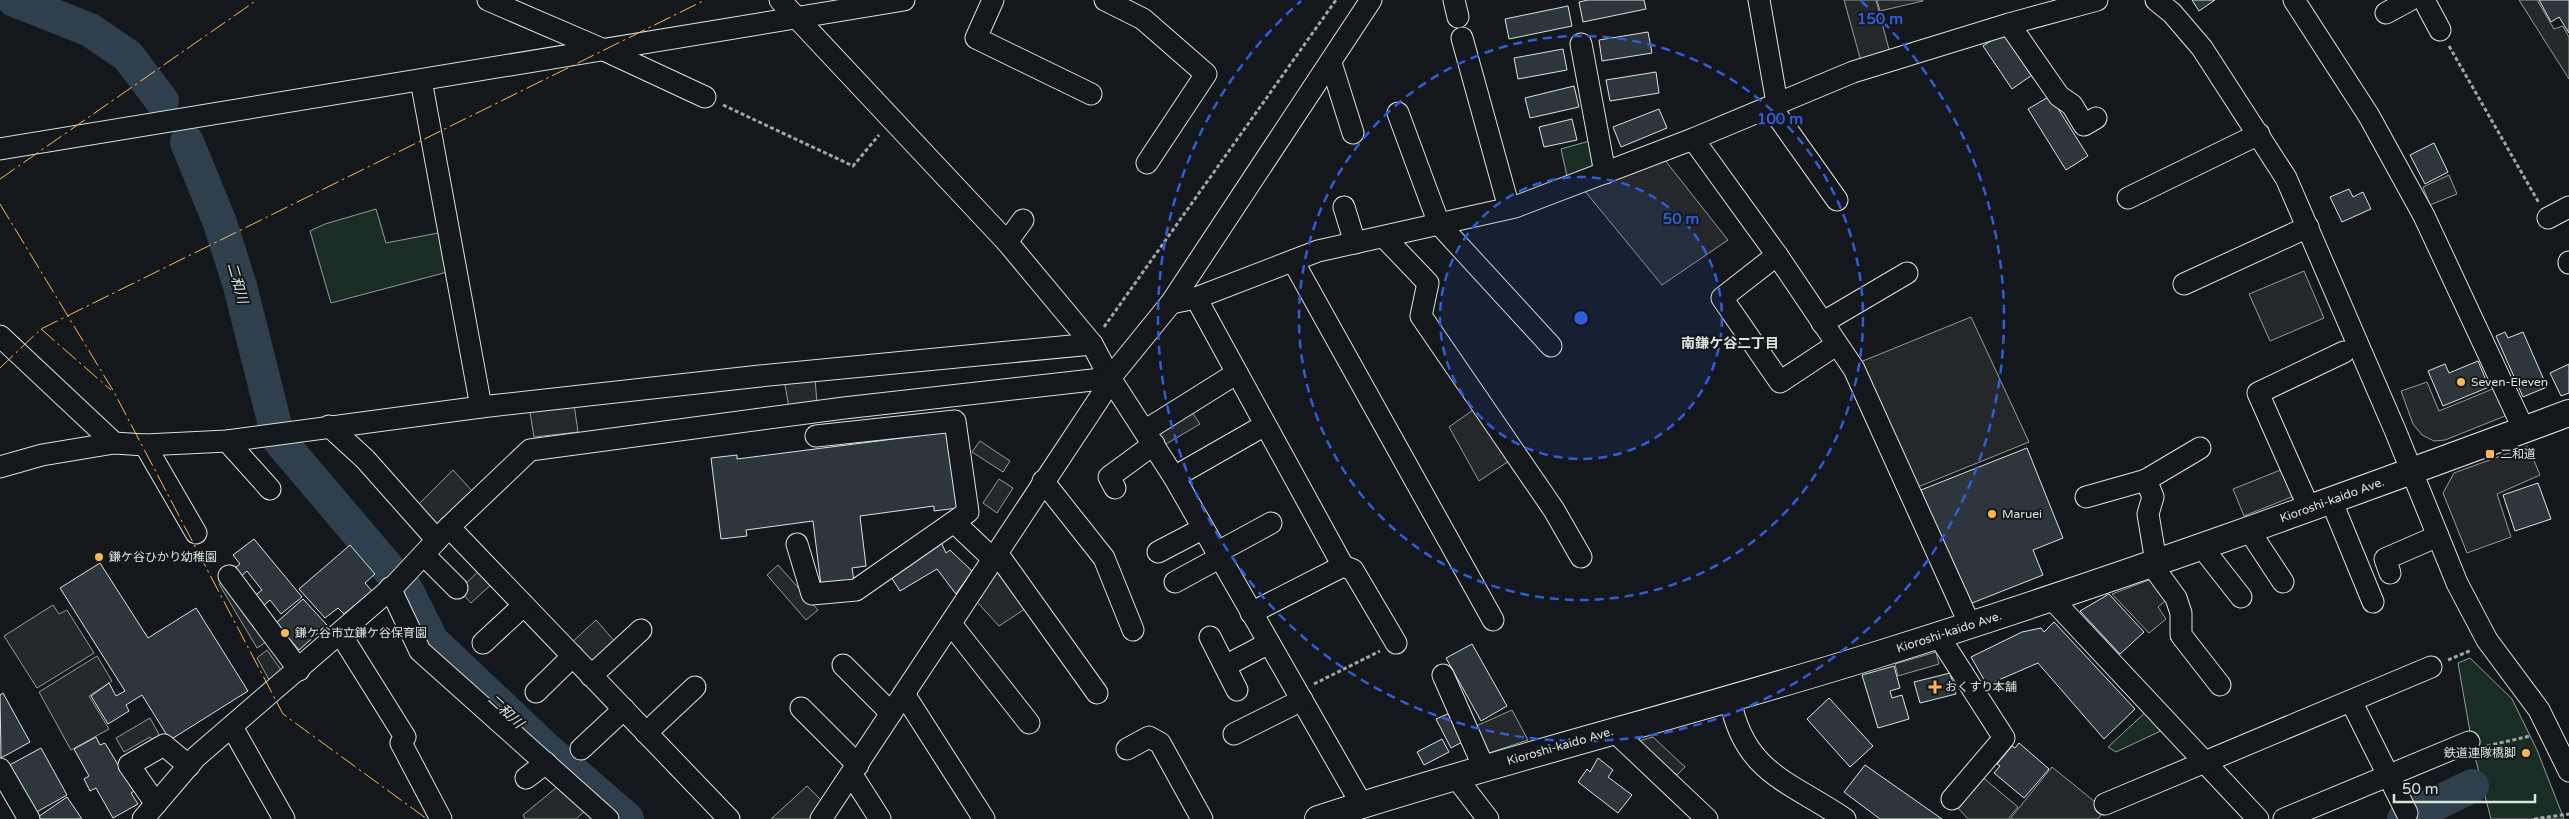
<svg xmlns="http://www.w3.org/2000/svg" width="2569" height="819" font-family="'Varela Round','Noto Sans JP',sans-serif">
<rect width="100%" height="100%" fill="#14181c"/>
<g fill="#1a2d24" stroke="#939e99">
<path d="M1593 140C1599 169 1590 168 1568 181L1561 149Z"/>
<path d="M376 209 386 243 443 232 451 271 331 303 310 231 325 224Z"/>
<path d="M2470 658 2512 699 2537 750 2564 819H2491L2473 749 2458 663Z"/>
<path d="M2149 709 2167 728 2116 752 2108 747Z"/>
</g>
<g fill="#24282b" stroke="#939e99">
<path d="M1844 0H1876L1891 57 1862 65Z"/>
<path d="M1877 0H1923V1L1880 11Z"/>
<path d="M2519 0H2537L2554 29 2563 26 2569 37V79Z"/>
<path d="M1664 159 1728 240 1662 285 1584 190Z"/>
<path d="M2449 175 2457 194 2430 205 2423 187Z"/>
<path d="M2304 271 2324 318 2270 341 2249 294Z"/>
<path d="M1971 317 2029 442 1913 489 1858 363Z"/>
<path d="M815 377 817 405 789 408 784 379Z"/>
<path d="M2427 382 2439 411 2495 388 2505 416 2445 440 2434 441 2422 435 2413 424 2401 391Z"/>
<path d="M574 404 578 432 534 437 529 407Z"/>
<path d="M1190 409 1200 424 1161 447 1152 432Z"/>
<path d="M1473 410 1509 461 1479 481 1449 427Z"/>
<path d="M980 441 1010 461 1003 472 972 452Z"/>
<path d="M2528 446 2540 475 2497 494 2511 537 2467 553 2443 493 2454 473Z"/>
<path d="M2283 469 2294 496 2244 516 2233 489Z"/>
<path d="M453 470 473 492 443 522 434 524 417 506Z"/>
<path d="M999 479 1013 488 997 513 983 503Z"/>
<path d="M778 565 818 610 806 620 767 575Z"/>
<path d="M483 567 495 581 471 603 459 590Z"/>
<path d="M998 567 1028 607 999 626 977 602Z"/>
<path d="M2154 578 2168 599 2158 607 2166 619 2149 633 2112 594Z"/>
<path d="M227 579 269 640 257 648 219 584Z"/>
<path d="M53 605 59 614 67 610 94 653 37 688 4 636Z"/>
<path d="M596 620 617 644 591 668 570 644Z"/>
<path d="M267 650 283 673 271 683 257 658Z"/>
<path d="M1936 652 1939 664 1898 676 1895 664Z"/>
<path d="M97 656 112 681 89 696 109 729 71 750 39 692Z"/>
<path d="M1512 710 1528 740 1486 754 1474 727Z"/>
<path d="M150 718 160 736 152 740 150 737 124 752 116 738Z"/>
<path d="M1653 737 1685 767 1673 779 1635 742Z"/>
<path d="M2052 767 2105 810 2098 819H2010Z"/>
<path d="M1981 776 2018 807 2008 819H1968L1957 807Z"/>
<path d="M562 783 588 808 576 819H525L523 815Z"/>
<path d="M807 786 822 801 810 819H771Z"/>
</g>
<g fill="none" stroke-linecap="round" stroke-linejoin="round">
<g stroke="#2f3f4d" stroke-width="34">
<path d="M14 0 90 30 128 56 162 101"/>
<path d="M187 142 220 223 240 286 276 429"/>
<path d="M280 441 392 573"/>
<path d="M405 587 432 641 544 747 627 819"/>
<path d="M2404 819 2472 786"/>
</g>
</g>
<g fill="#2c363c" stroke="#d8e6dc">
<path d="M1588 0H1644L1646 9 1583 22 1579 2Z"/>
<path d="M2192 0H2215L2199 11Z"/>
<path d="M2539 0H2569V33L2559 17 2551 22Z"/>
<path d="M1568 6 1572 26 1509 39 1505 19Z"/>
<path d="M1648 32 1652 53 1602 61 1599 40Z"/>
<path d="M2003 33 2032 75 2012 89 1983 46Z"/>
<path d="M1563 49 1567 70 1518 79 1514 58Z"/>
<path d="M1656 72 1659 93 1610 101 1606 80Z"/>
<path d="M1574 86 1579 107 1530 118 1525 98Z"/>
<path d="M2050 96 2088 156 2066 170 2028 109Z"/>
<path d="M1659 109 1667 128 1621 147 1613 127Z"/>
<path d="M1572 119 1577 140 1544 147 1539 127Z"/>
<path d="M2434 143 2448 172 2425 184 2410 155Z"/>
<path d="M2349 189 2353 197 2363 192 2371 209 2342 222 2330 197Z"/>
<path d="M2505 332 2508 338 2523 332 2547 387 2523 397 2496 336Z"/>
<path d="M2478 361 2489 387 2443 406 2428 371 2445 364 2449 373Z"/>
<path d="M2569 364V393L2561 396 2550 373Z"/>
<path d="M948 429 958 508 934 511V506L860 516 866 566 852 568 854 581 821 585 813 521 746 530 747 536 721 539 711 458 737 455V459L925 435 924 432Z"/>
<path d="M2027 448 2063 538 2033 550 2043 575 1967 605 1921 490Z"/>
<path d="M2538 483 2551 519 2515 531 2503 495Z"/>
<path d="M254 539 302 597 281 614 270 600 262 607 253 597 262 590 247 571 239 578 232 570 240 564 233 555Z"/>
<path d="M940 540 946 553 950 550 972 571 956 594 937 569 900 591 889 574Z"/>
<path d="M350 545 375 574 365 583 372 591 344 614 338 608 325 618 299 589Z"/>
<path d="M100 563 148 638 196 608 248 691 170 740 142 695 126 705 129 711 108 724 91 696 109 683 116 696 125 691 60 588Z"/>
<path d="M2109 594 2144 632 2120 654 2080 611Z"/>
<path d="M303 599 327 625 299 650 276 623Z"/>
<path d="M2054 622 2135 709 2104 739 2038 663 1987 685 1971 657 2022 632 2041 628 2044 632Z"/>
<path d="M1472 644 1507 706 1481 721 1446 658Z"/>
<path d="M1894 666 1900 688 1890 691 1892 698 1902 695 1909 719 1878 728 1862 675Z"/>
<path d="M1950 673 1956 694 1920 703 1914 682Z"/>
<path d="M3 693 30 742 1 758 0 695Z"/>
<path d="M1829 698 1873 746 1850 767 1807 719Z"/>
<path d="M1450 713 1464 741 1451 748 1436 719Z"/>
<path d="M96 737 100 745 105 743 120 768 136 790 131 793 138 804 113 818 96 788 90 791 84 779 89 776 74 749Z"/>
<path d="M1442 739 1449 752 1424 765 1417 752Z"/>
<path d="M2019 743 2049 769 2024 798 1994 773 2000 766 1997 764 2012 746 2015 748Z"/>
<path d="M41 748 67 795 33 814 6 767Z"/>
<path d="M1598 758 1613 770 1608 777 1632 795 1618 813 1578 782 1587 769 1590 772Z"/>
<path d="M1865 765 1942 819H1880L1844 792Z"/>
<path d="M67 797 82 819H35Z"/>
</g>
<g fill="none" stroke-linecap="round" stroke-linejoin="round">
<defs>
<g id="minor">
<path d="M488 0 604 50 705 97"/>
<path d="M780 0 1007 242 1092 344 1110 378 1174 477 1362 805"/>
<path d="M993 0 976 38 1091 94"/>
<path d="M1105 0 1143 19 1206 74 1147 163"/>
<path d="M1454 0 1458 17"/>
<path d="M1759 0 1777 103"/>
<path d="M2156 0 2172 13 2202 48 2286 178 2395 430 2457 583 2487 640 2539 710 2569 771"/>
<path d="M2294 0 2369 116 2424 216 2524 430"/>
<path d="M2424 0 2440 30"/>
<path d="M2386 13 2410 0"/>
<path d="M2009 24 2059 96 2072 105 2084 125 2096 118"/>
<path d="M1462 38 1509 208"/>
<path d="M1581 44 1605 173"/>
<path d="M1331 63 1353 133"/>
<path d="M421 80 481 407"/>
<path d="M1771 107 1837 200"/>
<path d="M1398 113 1439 224 1551 346"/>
<path d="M1693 139 1777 255 1854 369 1970 625"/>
<path d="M0 149 904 0"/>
<path d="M2128 198 2259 134"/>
<path d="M1344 207 1355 243"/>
<path d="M2548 218 2569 207"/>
<path d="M1384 237 1428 283 1421 316 1554 510 1581 557"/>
<path d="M1007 242 1023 220"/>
<path d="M1777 255 1722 298 1780 382 1836 345"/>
<path d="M1293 261 1493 620"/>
<path d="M2569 262V263"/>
<path d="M2184 284 2308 227"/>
<path d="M1196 298 1343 566"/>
<path d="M1171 303 1196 298 1318 251 1515 207 1693 139 1853 72 2009 24 2097 0"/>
<path d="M1822 323 1907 273"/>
<path d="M0 336 114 443"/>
<path d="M329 426 365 459 437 540"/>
<path d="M1146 430 1237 373"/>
<path d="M227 441 270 489"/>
<path d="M145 445 196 533"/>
<path d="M0 467 42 455 114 443 145 445 227 441 481 407 760 376 1092 344"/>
<path d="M1174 477 1265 425"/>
<path d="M2146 480 2153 497 2148 514 2156 562"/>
<path d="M1043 481 1104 558 1133 630"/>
<path d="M1115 488 1109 477 1154 444"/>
<path d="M2086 497 2146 480 2200 448"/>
<path d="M2331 500 2373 602"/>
<path d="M2309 508 2258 393 2344 352"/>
<path d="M954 522 993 559"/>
<path d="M449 527 729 819"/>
<path d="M2248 529 2283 582"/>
<path d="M797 544 812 594 856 590 968 512 955 421 816 436"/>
<path d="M2201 546 2241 597"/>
<path d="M1158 552 1202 529"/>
<path d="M997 553 1097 693"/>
<path d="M1216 553 1271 523"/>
<path d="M424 555 457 588"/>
<path d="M2151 564 2176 598 2181 613V635L2220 685"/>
<path d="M2390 573 2385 559 2438 536"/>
<path d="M229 576 299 670"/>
<path d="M1175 582 1219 558"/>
<path d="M390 588 420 651 608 819"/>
<path d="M2051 598 2258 819"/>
<path d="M1251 613 1343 566 1353 570 1396 643"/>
<path d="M951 624 1029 723"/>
<path d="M340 633 405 737 401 743 441 819"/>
<path d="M1938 635 2004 738 1952 799"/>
<path d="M1210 637 1237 690"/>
<path d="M483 643 524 605"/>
<path d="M843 665 891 713"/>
<path d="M1225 666 1269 643"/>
<path d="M1443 675 1484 768"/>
<path d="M591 676 641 630"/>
<path d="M536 692 573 656"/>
<path d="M904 694 984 819"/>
<path d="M1730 699C1744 773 1789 781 1845 819"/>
<path d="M2351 701 2407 813"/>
<path d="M801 708 858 765"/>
<path d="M232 727 284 819"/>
<path d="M1614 731 1707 819"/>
<path d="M646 733 695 687"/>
<path d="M1234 734 1302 700"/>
<path d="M581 749 624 709"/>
<path d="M1127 749 1149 737 1160 743 1202 819"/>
<path d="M0 769 29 819"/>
<path d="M852 775 880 819"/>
<path d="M1455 776 1488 819"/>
<path d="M526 778 546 763"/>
<path d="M156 804 129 765 164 745 189 766"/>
<path d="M2105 804 2431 667"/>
<path d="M143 819 196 757 395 585 449 527 530 450 844 408 1110 378"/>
<path d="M821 819 1101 396 1110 378 1171 303 1371 0"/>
<path d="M2284 819 2469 742"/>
</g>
<path id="major" d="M1318 819C1503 759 1691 713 1876 655 2110 582 2340 498 2569 413"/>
</defs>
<use href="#minor" stroke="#d8e6dc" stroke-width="23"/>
<use href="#major" stroke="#d8e6dc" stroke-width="28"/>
<g stroke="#9da8a2" stroke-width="3" stroke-dasharray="4 2.5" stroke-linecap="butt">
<path d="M2449 46 2539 203"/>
<path d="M723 105 853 166 879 135"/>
<path d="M1104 327 1336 0"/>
<path d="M2448 660 2472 650"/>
<path d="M1314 684 1380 651"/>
<path d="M2487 746 2530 736"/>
<path d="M2534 819 2569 814"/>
</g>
<use href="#minor" stroke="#14181c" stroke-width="21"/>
<use href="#major" stroke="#14181c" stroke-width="26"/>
<g stroke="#ffb74d" stroke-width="1" stroke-dasharray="18 4 2.5 4" stroke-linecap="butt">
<path d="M0 179 257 0"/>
<path d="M0 204 114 392 283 714 427 819"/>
<path d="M41 329 111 390"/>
<path d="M0 368 41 329 705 0"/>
</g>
</g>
<circle cx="1581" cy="318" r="141" fill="#305dd8" fill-opacity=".12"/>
<g fill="none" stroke="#305dd8" stroke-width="2.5" stroke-dasharray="9 6">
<circle cx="1581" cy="318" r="141"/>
<circle cx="1581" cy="318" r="282"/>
<path d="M1861 1A423 423 0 1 1 1301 1"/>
</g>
<g fill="#ffb74d" stroke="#14181c" stroke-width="2">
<circle cx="2461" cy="382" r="5"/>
<rect x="2485" y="449" width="10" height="10" rx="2.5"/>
<circle cx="1992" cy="514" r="5"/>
<circle cx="99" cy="557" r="5"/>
<circle cx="285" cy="633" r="5"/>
<path d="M1932.5 679.5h5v5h5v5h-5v5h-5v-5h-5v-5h5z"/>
<circle cx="2526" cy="753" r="5"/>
</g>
<g text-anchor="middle" stroke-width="4" stroke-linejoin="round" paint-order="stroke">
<g font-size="12" fill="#d8e6dc" stroke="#14181c" text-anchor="start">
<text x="2471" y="386">Seven-Eleven</text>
<text x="2500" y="458">二和道</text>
<text x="2002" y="518">Maruei</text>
<text x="109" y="561">鎌ケ谷ひかり幼稚園</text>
<text x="295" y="637">鎌ケ谷市立鎌ケ谷保育園</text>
<text x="1945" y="691">おくすり本舗</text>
<text x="2516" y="757" text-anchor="end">鉄道連隊橋脚</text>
</g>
<g font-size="12" fill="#d8e6dc" stroke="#14181c">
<text transform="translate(2332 500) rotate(-20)" y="4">Kioroshi-kaido Ave.</text>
<text transform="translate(1949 632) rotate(-18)" y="4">Kioroshi-kaido Ave.</text>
<text transform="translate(1560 746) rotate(-16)" y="4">Kioroshi-kaido Ave.</text>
</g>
<g font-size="14" font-style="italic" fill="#d8e6dc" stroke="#14181c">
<text transform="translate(238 283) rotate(74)" y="5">二和川</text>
<text transform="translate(506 711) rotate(43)" y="5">二和川</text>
</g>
<g font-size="14" font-weight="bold" fill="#d8e6dc" stroke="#14181c">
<text x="1730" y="348">南鎌ケ谷二丁目</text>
</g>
</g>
<circle cx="1581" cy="318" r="8" fill="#305dd8" stroke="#14181c" stroke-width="2.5"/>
<g font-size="15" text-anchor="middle" font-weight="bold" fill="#305dd8" stroke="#14181c" stroke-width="4" stroke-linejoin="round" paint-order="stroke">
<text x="1880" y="24">150 m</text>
<text x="1780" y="124">100 m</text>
<text x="1681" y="224">50 m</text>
</g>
<path d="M2394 794v8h141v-8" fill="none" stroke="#d8e6dc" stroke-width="2.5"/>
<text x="2402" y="794" font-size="15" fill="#d8e6dc" stroke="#14181c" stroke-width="4" paint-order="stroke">50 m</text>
</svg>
